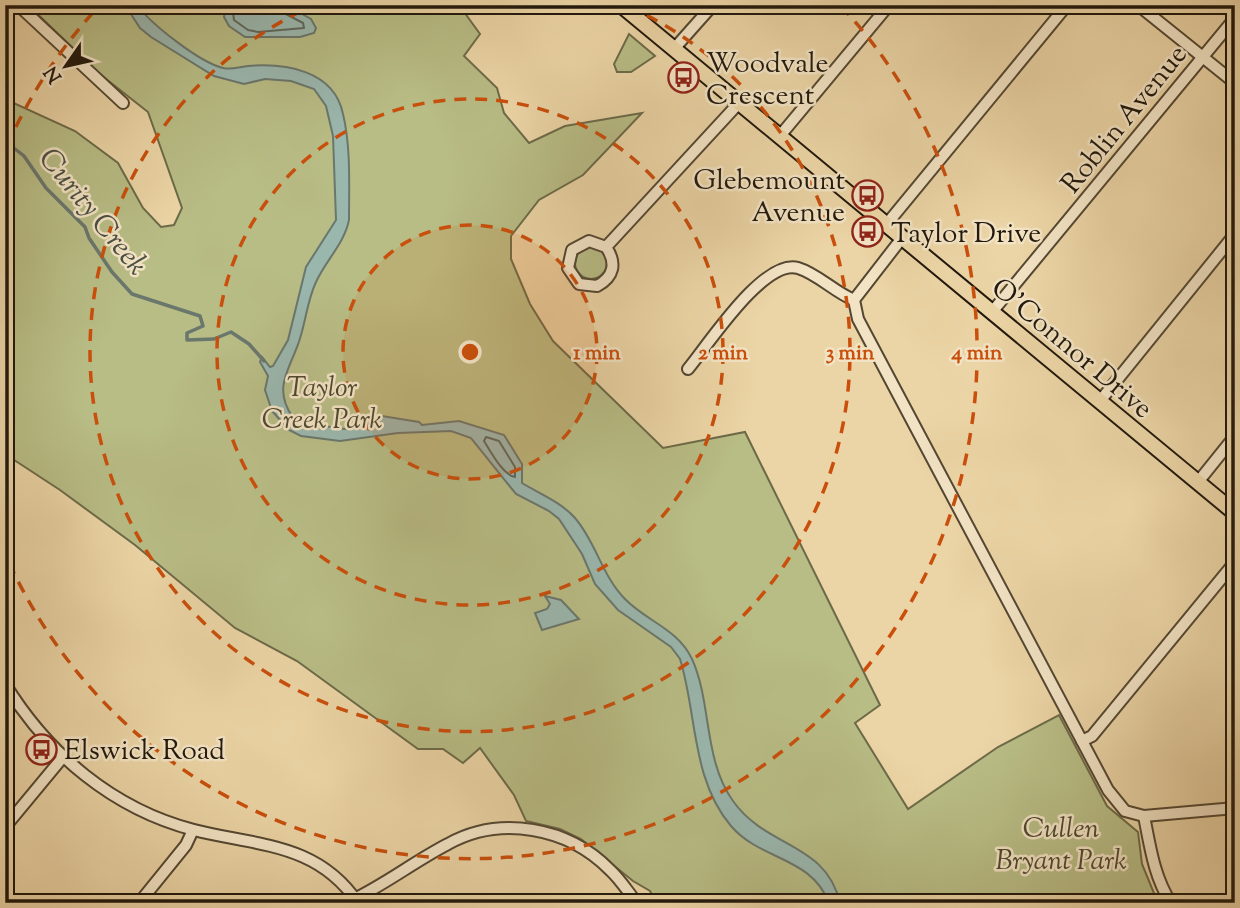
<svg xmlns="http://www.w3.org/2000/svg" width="1240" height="908" font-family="'Sorts Mill Goudy',serif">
<rect width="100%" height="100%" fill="#ebd4a5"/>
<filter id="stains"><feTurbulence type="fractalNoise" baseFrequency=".00286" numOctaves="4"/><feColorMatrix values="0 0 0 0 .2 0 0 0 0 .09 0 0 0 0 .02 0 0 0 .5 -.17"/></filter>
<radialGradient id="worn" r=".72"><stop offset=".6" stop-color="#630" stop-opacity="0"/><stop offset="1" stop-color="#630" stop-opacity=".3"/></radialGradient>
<g fill="#b8bc85" stroke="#6c6a48" stroke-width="2">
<path d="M28 5H459L480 34 464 56 497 88 504 113 529 143 565 126 642 113 583 175 539 200 511 236V259L530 304 553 341 663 448 745 432 880 705 855 723 908 809 998 747 1059 715 1107 806 1138 832 1142 864 1158 903H656L650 891 633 881 581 839 560 829 526 821 514 795 480 748 463 763 443 749H418L297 661 235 628 135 545 60 490 5 454V99L75 131 118 163 143 208 161 227 174 225 182 208 148 112 101 75Z"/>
<path d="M629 34 655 56 631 72H617L614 64Z"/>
<circle cx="591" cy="263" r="16"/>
</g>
<g fill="#9ab7ae" stroke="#6a776d" stroke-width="2">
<path d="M125 5H137C151 24 199 62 223 68 231 70 239 67 248 66 285 63 334 70 343 114 351 147 349 186 349 220 344 244 326 260 316 282 308 299 306 318 301 335 293 366 271 385 292 416L317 425 345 429 369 424 382 416 419 422 422 425 459 421 504 435 522 464V483C540 494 561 502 575 518 596 542 602 576 625 599 646 621 678 629 692 659 712 703 703 759 733 801 767 849 826 842 840 903H829C811 856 761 861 731 826 691 779 697 713 680 659L671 647 618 610 595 584 582 554 559 519 549 511 516 494 471 438 451 431 398 433 340 441 301 436 289 430 272 411 265 390 268 376 260 362 262 357 270 367 273 366 288 340 306 267 336 220 333 136 326 106 314 89 291 81 265 79 244 84 214 76 151 37 140 28Z"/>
<path d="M226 5 271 8 286 5 311 19 316 28 314 33 300 37H245L229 26 224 17Z"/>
<path d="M545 596 561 600 579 619 542 630 535 613 547 609 550 604Z"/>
</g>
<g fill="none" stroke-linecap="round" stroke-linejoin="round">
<g stroke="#5e685d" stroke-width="2">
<path d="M232 5 234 20 248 30 258 32 304 28 303 23 284 13 281 5"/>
<path d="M486 437 499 441 515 467V477C503 475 491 452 484 441Z"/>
</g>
<path stroke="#6a776d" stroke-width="3.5" d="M5 141 24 156 46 188 85 227 89 238 112 272 132 294 200 316 203 326 187 333V340L214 339 231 332 249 344 264 361"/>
<defs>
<g id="minor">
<path d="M18 5 123 103"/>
<path d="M1138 5 1235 83"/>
<path d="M673 50 713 5"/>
<path d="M779 137 889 5"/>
<path d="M886 225 1067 5"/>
<path d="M902 238 854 300 858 319 1108 790 1125 811 1144 816 1235 808"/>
<path d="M606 247C617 263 614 277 597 286L579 284 568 268 572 250 589 241 606 247 738 104"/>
<path d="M992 312 1235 18"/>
<path d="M688 369C708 345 764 258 798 268 818 274 834 292 854 300"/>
<path d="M1100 401 1235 234"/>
<path d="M1198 482 1235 436"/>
<path d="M5 684C48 754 113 809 194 830 256 846 317 842 358 903"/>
<path d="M1082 741 1092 736 1235 562"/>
<path d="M1144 816C1150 846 1154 877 1171 903"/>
<path d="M5 827 63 757"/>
<path d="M139 903 186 845 193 830"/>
<path d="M346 903C382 887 413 862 448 844 500 815 568 827 610 870 620 879 628 892 637 903"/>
</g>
<path id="major" d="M621 5 1235 513"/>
</defs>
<use href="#minor" stroke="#544732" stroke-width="14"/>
<use href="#major" stroke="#21180c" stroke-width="18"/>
<use href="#minor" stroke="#f2e3c4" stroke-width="10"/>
<use href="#major" stroke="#ebd4a5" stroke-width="14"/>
</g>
<circle cx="470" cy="352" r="127" fill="#ca4f0c" fill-opacity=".12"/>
<g fill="none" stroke="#ca4f0c" stroke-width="3.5" stroke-dasharray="12 9">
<circle cx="470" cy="352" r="127"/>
<circle cx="470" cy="352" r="253"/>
<path d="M628 6A380 380 0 1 1 312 6"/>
<path d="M7 146A507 507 0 0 1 99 6M841 6A507 507 0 1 1 7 558"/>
</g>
<defs>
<symbol id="bus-ring" viewBox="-11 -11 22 22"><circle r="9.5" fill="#f2e3c4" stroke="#8f2418" stroke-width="1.5"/><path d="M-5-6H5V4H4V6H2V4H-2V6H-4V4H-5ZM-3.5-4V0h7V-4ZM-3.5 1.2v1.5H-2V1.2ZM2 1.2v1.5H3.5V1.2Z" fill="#8f2418"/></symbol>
</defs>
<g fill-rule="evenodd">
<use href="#bus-ring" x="666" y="60" width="35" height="35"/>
<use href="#bus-ring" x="850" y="178" width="35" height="35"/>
<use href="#bus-ring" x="850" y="214" width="35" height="35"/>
<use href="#bus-ring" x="24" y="732" width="35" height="35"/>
</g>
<g text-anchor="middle" stroke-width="5" stroke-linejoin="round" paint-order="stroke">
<g font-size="28" fill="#21180c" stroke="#f2e3c4" text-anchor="start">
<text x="706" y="72">Woodvale<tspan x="706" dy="32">Crescent</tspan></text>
<text x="845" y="189" text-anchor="end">Glebemount<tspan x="845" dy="32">Avenue</tspan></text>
<text x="891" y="242">Taylor Drive</text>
<text x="64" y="759">Elswick Road</text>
</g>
<g font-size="28" fill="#21180c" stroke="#f2e3c4">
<text transform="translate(1123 118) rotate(-51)" y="10">Roblin Avenue</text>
<text transform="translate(1073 347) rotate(40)" y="10">O'Connor Drive</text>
</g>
<g font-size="28" font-style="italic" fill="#4e4930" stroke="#f2e3c4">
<text x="322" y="396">Taylor<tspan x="322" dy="32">Creek Park</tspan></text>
<text x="1061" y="837">Cullen<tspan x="1061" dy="32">Bryant Park</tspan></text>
</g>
<g font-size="30" font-style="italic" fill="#4b5045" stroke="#f2e3c4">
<text transform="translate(94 211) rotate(51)" y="10">Curity Creek</text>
</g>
</g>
<circle cx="470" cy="352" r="10" fill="#ca4f0c" stroke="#f2e3c4" stroke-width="3.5"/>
<g font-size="21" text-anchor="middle" font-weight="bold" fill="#ca4f0c" stroke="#f2e3c4" stroke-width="5" stroke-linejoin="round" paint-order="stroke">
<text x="597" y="359">1 min</text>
<text x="723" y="359">2 min</text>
<text x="850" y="359">3 min</text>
<text x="977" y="359">4 min</text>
</g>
<rect width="1240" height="908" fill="none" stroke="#ebd4a5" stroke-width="28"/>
<rect x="7" y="7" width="1226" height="894" fill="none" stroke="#21180c" stroke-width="3.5"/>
<rect x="14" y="14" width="1212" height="880" fill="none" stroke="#21180c" stroke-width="2"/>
<g transform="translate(66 66) rotate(236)" stroke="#f2e3c4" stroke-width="5" paint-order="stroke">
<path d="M0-5L12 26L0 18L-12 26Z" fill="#21180c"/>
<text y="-10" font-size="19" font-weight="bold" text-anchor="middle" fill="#21180c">N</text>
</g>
<rect width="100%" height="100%" filter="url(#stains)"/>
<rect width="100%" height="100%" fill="url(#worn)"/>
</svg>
